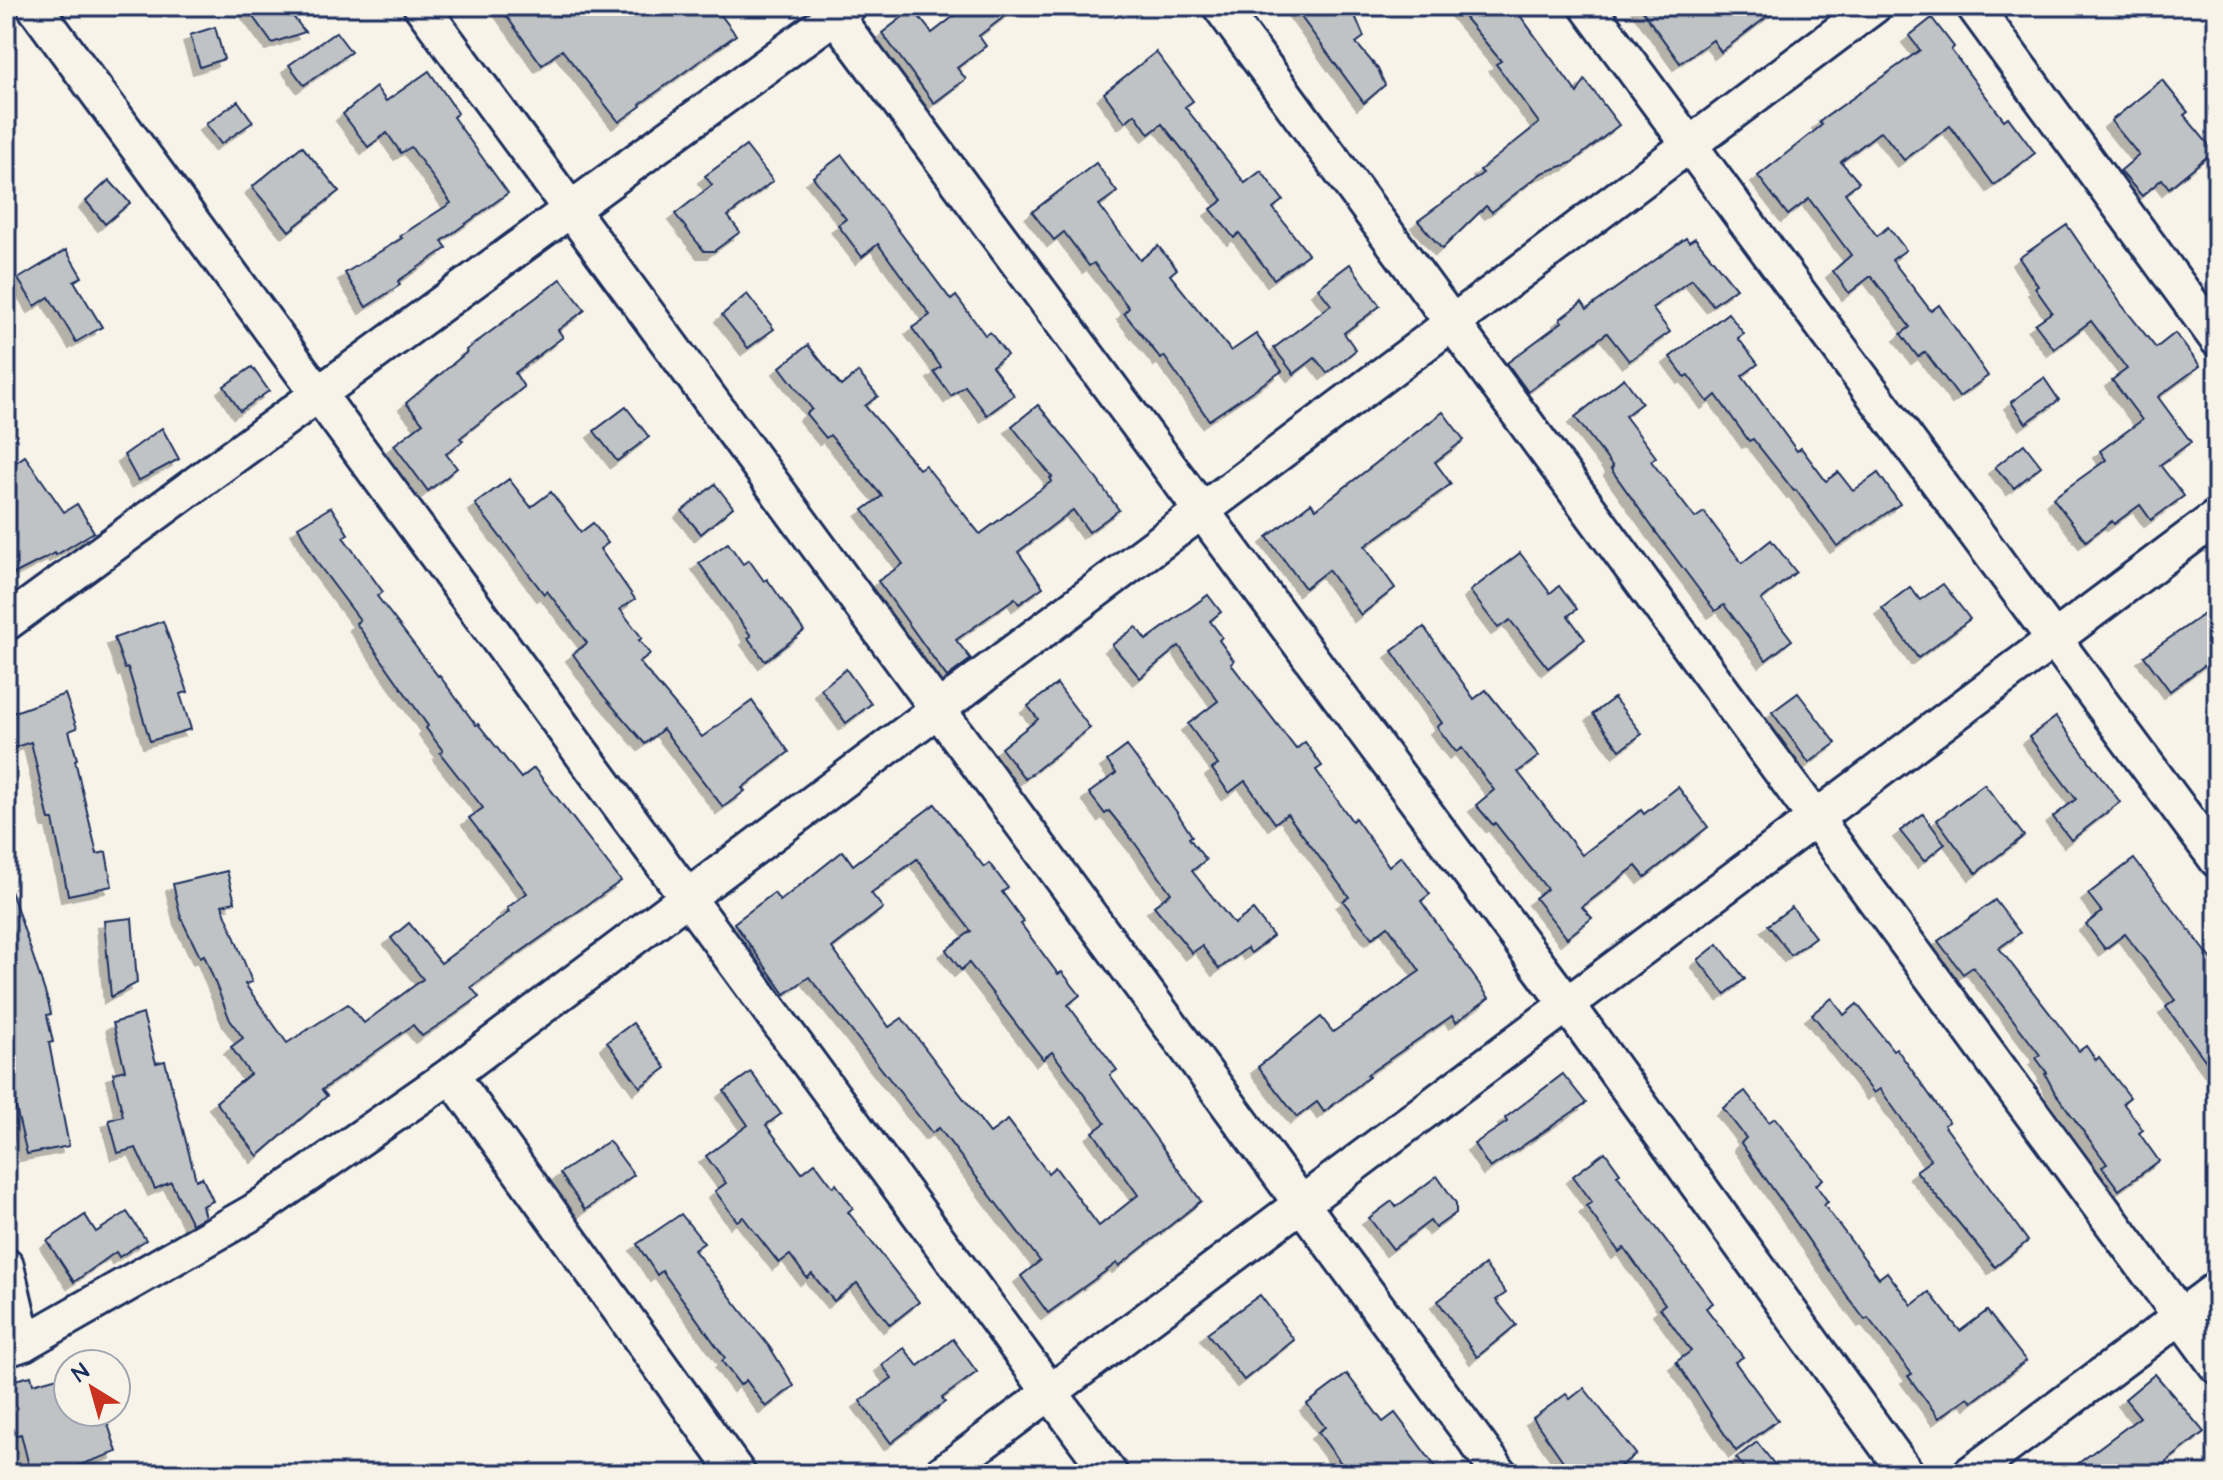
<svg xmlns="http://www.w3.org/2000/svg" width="2223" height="1480" font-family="'Architects Daughter',sans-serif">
<defs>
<filter id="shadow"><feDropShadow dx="-7" dy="7" stdDeviation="0" flood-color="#0004"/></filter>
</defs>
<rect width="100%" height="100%" fill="#f7f3e8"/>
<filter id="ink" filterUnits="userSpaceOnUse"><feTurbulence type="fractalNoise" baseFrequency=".0125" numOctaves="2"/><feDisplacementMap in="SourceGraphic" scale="16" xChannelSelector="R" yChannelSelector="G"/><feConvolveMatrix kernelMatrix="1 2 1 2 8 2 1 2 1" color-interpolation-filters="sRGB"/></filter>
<g filter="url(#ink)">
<g fill="#c0c3c5" stroke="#1b2f5e" stroke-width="2" fill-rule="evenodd" filter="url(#shadow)">
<path d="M245 6H285L305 32 272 43Z"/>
<path d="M499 6H714L736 35 640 104 641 106 619 122 562 50 542 65Z"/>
<path d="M967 6H1018L979 36 986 46 957 68 966 79 934 103 882 33 913 9 932 33Z"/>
<path d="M1293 6H1351L1364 37 1356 43 1378 69 1385 85 1364 103Z"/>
<path d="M1455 6H1513L1577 93 1585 80 1619 125 1571 163 1542 173 1492 212 1486 206 1442 249 1418 221 1483 173 1480 170 1539 123 1496 64 1501 61Z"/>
<path d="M1639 6H1781L1721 52 1713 40 1680 63Z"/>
<path d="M1932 18 1954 47 1951 50 2004 120 2008 117 2035 153 1994 185 1950 126 1904 160 1881 131 1841 162 1859 182 1845 193 1877 236 1888 227 1906 250 1892 260 1931 311 1939 305 1988 376 1959 397 1925 352 1918 357 1901 334 1910 327 1871 276 1849 293 1833 271 1851 255 1809 199 1788 215 1758 176 1822 125 1819 122 1920 50 1909 36Z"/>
<path d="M215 27 224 59 200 67 190 35Z"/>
<path d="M336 32 351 52 304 85 289 65Z"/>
<path d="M1156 52 1193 101 1185 107 1245 183 1261 171 1283 200 1273 208 1308 254 1274 279 1239 233 1234 238 1211 209 1223 200 1162 124 1149 134 1135 114 1125 122 1104 93Z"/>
<path d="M429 71 458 113 453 117 508 193 442 241 447 248 398 281 400 285 366 307 345 273 402 238 400 236 451 203 411 147 401 153 387 133 368 147 343 114 376 87 386 101Z"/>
<path d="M2162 80 2188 112 2184 115 2214 151 2169 188 2162 179 2142 196 2120 171 2139 155 2111 121Z"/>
<path d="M238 101 253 122 221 144 206 124Z"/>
<path d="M302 146 339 191 289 231 252 187Z"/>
<path d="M746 146 773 181 728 216 740 232 714 251H704L675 214 712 185 705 176Z"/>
<path d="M842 155 951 300 956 296 985 335 990 332 1007 355 992 366 1014 395 987 415 965 386 951 396 934 372 941 367 912 328 930 315 878 244 862 257 838 225 846 219 813 177Z"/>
<path d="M1096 163 1117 192 1099 205 1140 260 1158 246 1177 269 1170 275 1231 351 1256 334 1282 371 1209 420 1164 356 1161 359 1124 313 1129 308 1094 263 1089 266 1064 232 1054 240 1032 212Z"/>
<path d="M109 180 130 203 105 224 86 201Z"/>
<path d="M2067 225 2121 304 2156 348 2175 333 2200 366 2158 397 2191 442 2160 465 2184 496 2151 520 2140 505 2114 524 2112 521 2086 541 2053 498 2106 460 2100 451 2142 420 2112 380 2127 369 2091 321 2054 349 2035 324 2052 312 2035 288 2038 286 2019 258Z"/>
<path d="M1686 238 1689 242 1695 238 1736 288 1713 305 1692 279 1652 308 1670 332 1629 361 1607 333 1528 392 1507 363 1562 322 1560 319 1582 302 1587 309Z"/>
<path d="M66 250 82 277 74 281 102 327 76 342 49 297 35 306 18 279Z"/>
<path d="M1350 264 1380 306 1344 333 1356 350 1327 373 1315 358 1294 374 1274 348 1331 305 1318 288Z"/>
<path d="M561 279 585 310 558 330 563 337 515 373 524 387 460 438 463 441 446 454 457 468 428 491 394 445 423 423 406 403 467 352 466 350Z"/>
<path d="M747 294 774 329 748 348 722 315Z"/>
<path d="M1728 313 1744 334 1738 338 1758 364 1742 376 1797 451 1801 448 1826 481 1838 472 1853 491 1878 473 1900 504 1837 546 1796 490 1794 491 1753 439 1749 441 1716 395 1708 402 1688 375 1685 377 1670 357Z"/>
<path d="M808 345 841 386 858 372 878 396 865 406 919 469 925 465 980 534 1052 481 1050 478 1052 477 1012 426 1038 405 1080 456 1119 510 1089 532 1073 510 1018 552 1043 587 1019 604 1015 598 956 640 971 659 947 677 878 581 903 564 863 510 882 496 830 435 826 438 806 414 812 409 780 367Z"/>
<path d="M252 367 269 391 240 411 224 386Z"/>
<path d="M1624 378 1642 403 1625 416 1656 457 1651 461 1695 518 1704 512 1742 563 1771 540 1796 572 1761 600 1792 640 1766 660 1724 605 1715 611 1655 531 1611 469 1613 467 1575 417Z"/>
<path d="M2044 378 2059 400 2026 423 2011 402Z"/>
<path d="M626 407 649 437 617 461 594 431Z"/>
<path d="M1443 412 1464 440 1435 462 1451 484 1365 546 1395 588 1361 615 1328 570 1305 588 1267 537 1311 503 1316 509Z"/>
<path d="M162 428 179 459 138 481 124 455Z"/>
<path d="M2024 444 2041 466 2014 488 1995 467Z"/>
<path d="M25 456 64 512 77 504 94 532 56 555 55 553 6 578V469Z"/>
<path d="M509 479 531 507 551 492 581 532 593 523 608 543 600 549 635 599 620 609 642 638 639 640 650 654 639 662 702 737 752 701 789 752 742 788 745 791 723 807 663 729 645 744 600 692 573 654 587 643 547 591 544 594 475 504Z"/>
<path d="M715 484 733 507 701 534 682 511Z"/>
<path d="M331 507 348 534 343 537 383 592 377 596 438 676 439 675 476 725 478 724 521 778 534 768 621 881 471 987 479 997 454 1015 422 1036 413 1025 322 1090 327 1096 258 1156 216 1102 250 1074 231 1047 243 1038 230 1020 204 955 200 957 181 918 173 884 227 871 235 902 222 905 252 982 245 984 287 1043 348 1004 364 1023 423 979 391 938 409 923 441 963 509 912 507 908 527 893 469 818 483 808 440 753 443 751 426 728 428 726 356 623 360 620 318 564 298 527Z"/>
<path d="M728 543 743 564 749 560 764 581 767 579 804 631 765 661 748 638 751 636 699 563Z"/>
<path d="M1520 553 1550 593 1559 586 1577 609 1568 616 1585 639 1548 668 1510 620 1498 628 1470 591Z"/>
<path d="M1943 584 1970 619 1918 658 1882 608 1910 587 1920 600Z"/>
<path d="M1208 595 1221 612 1210 621 1222 637 1219 640 1234 661 1231 664 1296 749 1305 742 1322 766 1316 770 1352 821 1355 818 1389 866 1401 856 1430 894 1421 901 1489 998 1456 1022 1452 1016 1367 1075 1369 1077 1324 1112 1317 1102 1297 1117 1258 1067 1321 1017 1333 1032 1420 971 1388 926 1372 938 1343 901 1349 897 1287 814 1275 823 1245 781 1229 793 1212 769 1218 765 1188 724 1218 701 1179 646 1140 678 1112 645 1136 627 1146 640Z"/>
<path d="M2217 605V656L2170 691 2144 656Z"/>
<path d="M163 621 188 692 180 694 191 729 150 741 128 668 125 669 114 638Z"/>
<path d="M1424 627 1474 699 1486 690 1539 756 1518 772 1582 855 1641 810 1644 814 1678 787 1708 827 1645 877 1636 866 1582 907 1592 918 1567 938 1535 898 1547 889 1495 823 1493 825 1476 805 1494 790 1462 748 1456 752 1437 727 1442 723 1392 651Z"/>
<path d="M846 669 871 704 846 723 821 689Z"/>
<path d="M1057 684 1090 728 1025 779 1001 748 1038 719 1028 706Z"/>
<path d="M1798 693 1836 743 1809 763 1772 712Z"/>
<path d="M65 694 77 728 69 731 77 759 75 760 97 854 106 852 112 886 68 895 53 820H49L31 742 6 750V715Z"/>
<path d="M1614 698 1642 734 1620 750 1593 714Z"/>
<path d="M2056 717 2120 802 2071 840 2053 817 2076 799 2029 737Z"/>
<path d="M1127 746 1176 811 1192 836 1189 838 1206 860 1192 871 1234 924 1253 910 1273 936 1251 953 1247 948 1219 969 1202 946 1192 953 1154 906 1171 893 1134 842 1109 811 1105 814 1089 793 1116 773 1107 761Z"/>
<path d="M1984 784 2024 836 1976 873 1937 820Z"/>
<path d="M935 804 984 867 989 863 1008 888 1002 892 1024 922 1021 924 1058 974 1062 972 1080 995 1068 1005 1117 1070 1110 1075 1201 1201 1119 1266 1117 1263 1048 1313 1021 1276 1040 1261 939 1128 932 1133 809 977 785 994 734 923 774 893 780 901 843 851 853 865ZM917 859 971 931 946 950 961 970 969 963 1043 1059 1052 1052 1105 1123 1093 1132 1138 1195 1099 1226 1055 1167 1048 1173 1008 1120 990 1133 902 1018 889 1027 832 948 883 908 871 893Z"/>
<path d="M1923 814 1945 844 1924 861 1900 831Z"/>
<path d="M2134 859 2217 966V1076L2166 1007 2175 1000 2125 934 2105 949 2086 924 2102 912 2088 894Z"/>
<path d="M6 891H11L48 1001 51 1014 47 1015 53 1042 49 1043 69 1146 27 1154 6 1067Z"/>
<path d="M1995 900 2020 933 1999 948 2079 1051 2086 1046 2096 1060 2099 1057 2130 1097 2123 1103 2143 1130 2139 1133 2159 1161 2119 1190 2102 1167 2107 1164 2054 1091 2045 1074 2047 1073 2036 1058 2040 1055 1973 967 1963 974 1938 941Z"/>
<path d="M1792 907 1815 937 1791 955 1768 925Z"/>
<path d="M132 918 137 983 111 997 104 921Z"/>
<path d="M1718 944 1745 979 1725 994 1698 960Z"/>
<path d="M1832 998 1844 1015 1857 1004 1893 1050 1896 1048 1949 1122 1944 1125 2028 1241 1995 1267 1916 1171 1931 1160 1880 1089 1874 1093 1812 1014Z"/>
<path d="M143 1014 156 1063 165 1061 196 1180 202 1177 213 1201 202 1206 205 1217 192 1224 171 1182 155 1189 136 1148 118 1153 109 1120 123 1116 113 1073 125 1070 113 1023Z"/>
<path d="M633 1023 666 1068 640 1087 607 1042Z"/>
<path d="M751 1072 781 1114 766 1125 802 1173 815 1163 833 1187 836 1184 853 1208 848 1212 919 1302 890 1325 857 1283 834 1301 812 1274 807 1278 790 1255 779 1263 743 1217 737 1221 715 1191 726 1183 706 1156 748 1125 724 1091Z"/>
<path d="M1563 1074 1586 1103 1490 1168 1474 1144 1507 1122 1505 1118Z"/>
<path d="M1745 1091 1769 1122 1775 1118 1823 1179 1816 1185 1828 1202 1824 1205 1879 1278 1887 1272 1912 1305 1929 1292 1960 1331 1987 1311 2026 1361 1972 1402 1968 1397 1939 1418 1908 1376 1912 1374 1868 1318 1865 1320 1850 1300 1741 1143 1746 1138 1723 1108Z"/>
<path d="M609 1141 634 1175 585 1210 560 1173Z"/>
<path d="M1605 1152 1620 1173 1617 1175 1713 1303 1706 1308 1743 1357 1735 1362 1778 1420 1736 1451 1676 1362 1691 1351 1660 1308 1665 1304 1624 1248 1619 1252 1586 1206 1592 1202 1573 1176Z"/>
<path d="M1437 1176 1456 1203V1213L1435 1228 1430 1221 1393 1249 1369 1218 1392 1201 1396 1207Z"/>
<path d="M127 1212 146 1240 119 1257 116 1252 74 1282 47 1241 85 1215 96 1232Z"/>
<path d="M681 1214 704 1243 694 1250 771 1349 794 1386 766 1407 746 1380 740 1385 722 1361 725 1358 662 1271 657 1275 637 1244Z"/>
<path d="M1485 1265 1506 1293 1496 1300 1516 1325 1477 1357 1438 1301Z"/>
<path d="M1260 1295 1294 1340 1244 1380 1207 1333Z"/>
<path d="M953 1339 977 1372 942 1398 945 1402 891 1443 860 1401 892 1378 882 1365 904 1348 918 1366Z"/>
<path d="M68 1374V1412H104L117 1452 54 1474H31L21 1434 6 1438V1382L31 1376 33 1384Z"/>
<path d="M1347 1374 1383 1422 1395 1413 1441 1474H1349L1318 1432 1325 1427 1307 1404Z"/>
<path d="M2155 1374 2204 1432 2151 1474H2064L2140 1417 2125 1399Z"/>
<path d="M1584 1388 1636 1454 1610 1474H1572L1533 1418 1566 1394 1570 1399Z"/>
<path d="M1757 1442 1782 1474H1749L1736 1458Z"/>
</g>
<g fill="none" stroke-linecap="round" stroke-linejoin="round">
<defs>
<g id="minor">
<path d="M34 6 1110 1474"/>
<path d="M421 6 1500 1474"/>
<path d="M828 6 1567 1004 1907 1474"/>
<path d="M1220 6 2217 1366"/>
<path d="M1587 6 2217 860"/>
<path d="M1974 6 2217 339"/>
<path d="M6 623 848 6"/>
<path d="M451 1075 738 1474"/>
<path d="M6 1266 24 1343"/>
<path d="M6 1349 24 1343 255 1211 451 1075 1874 6"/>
<path d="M941 1474 2217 517"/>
<path d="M1970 1474 2217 1289"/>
</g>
</defs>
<use href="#minor" stroke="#1b2f5e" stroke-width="40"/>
<use href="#minor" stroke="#f7f3e8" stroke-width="34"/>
</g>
</g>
<rect width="2223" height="1480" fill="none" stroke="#f7f3e8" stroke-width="32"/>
<rect x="16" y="16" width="2191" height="1448" fill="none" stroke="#1b2f5e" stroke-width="3" filter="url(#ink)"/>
<g transform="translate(92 1388) rotate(323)"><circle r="38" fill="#f7f3e8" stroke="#9fa5b1" stroke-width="2"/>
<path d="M0-6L14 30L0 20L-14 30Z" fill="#c8321e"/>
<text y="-12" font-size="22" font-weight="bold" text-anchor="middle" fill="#1b2f5e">N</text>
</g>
</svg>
